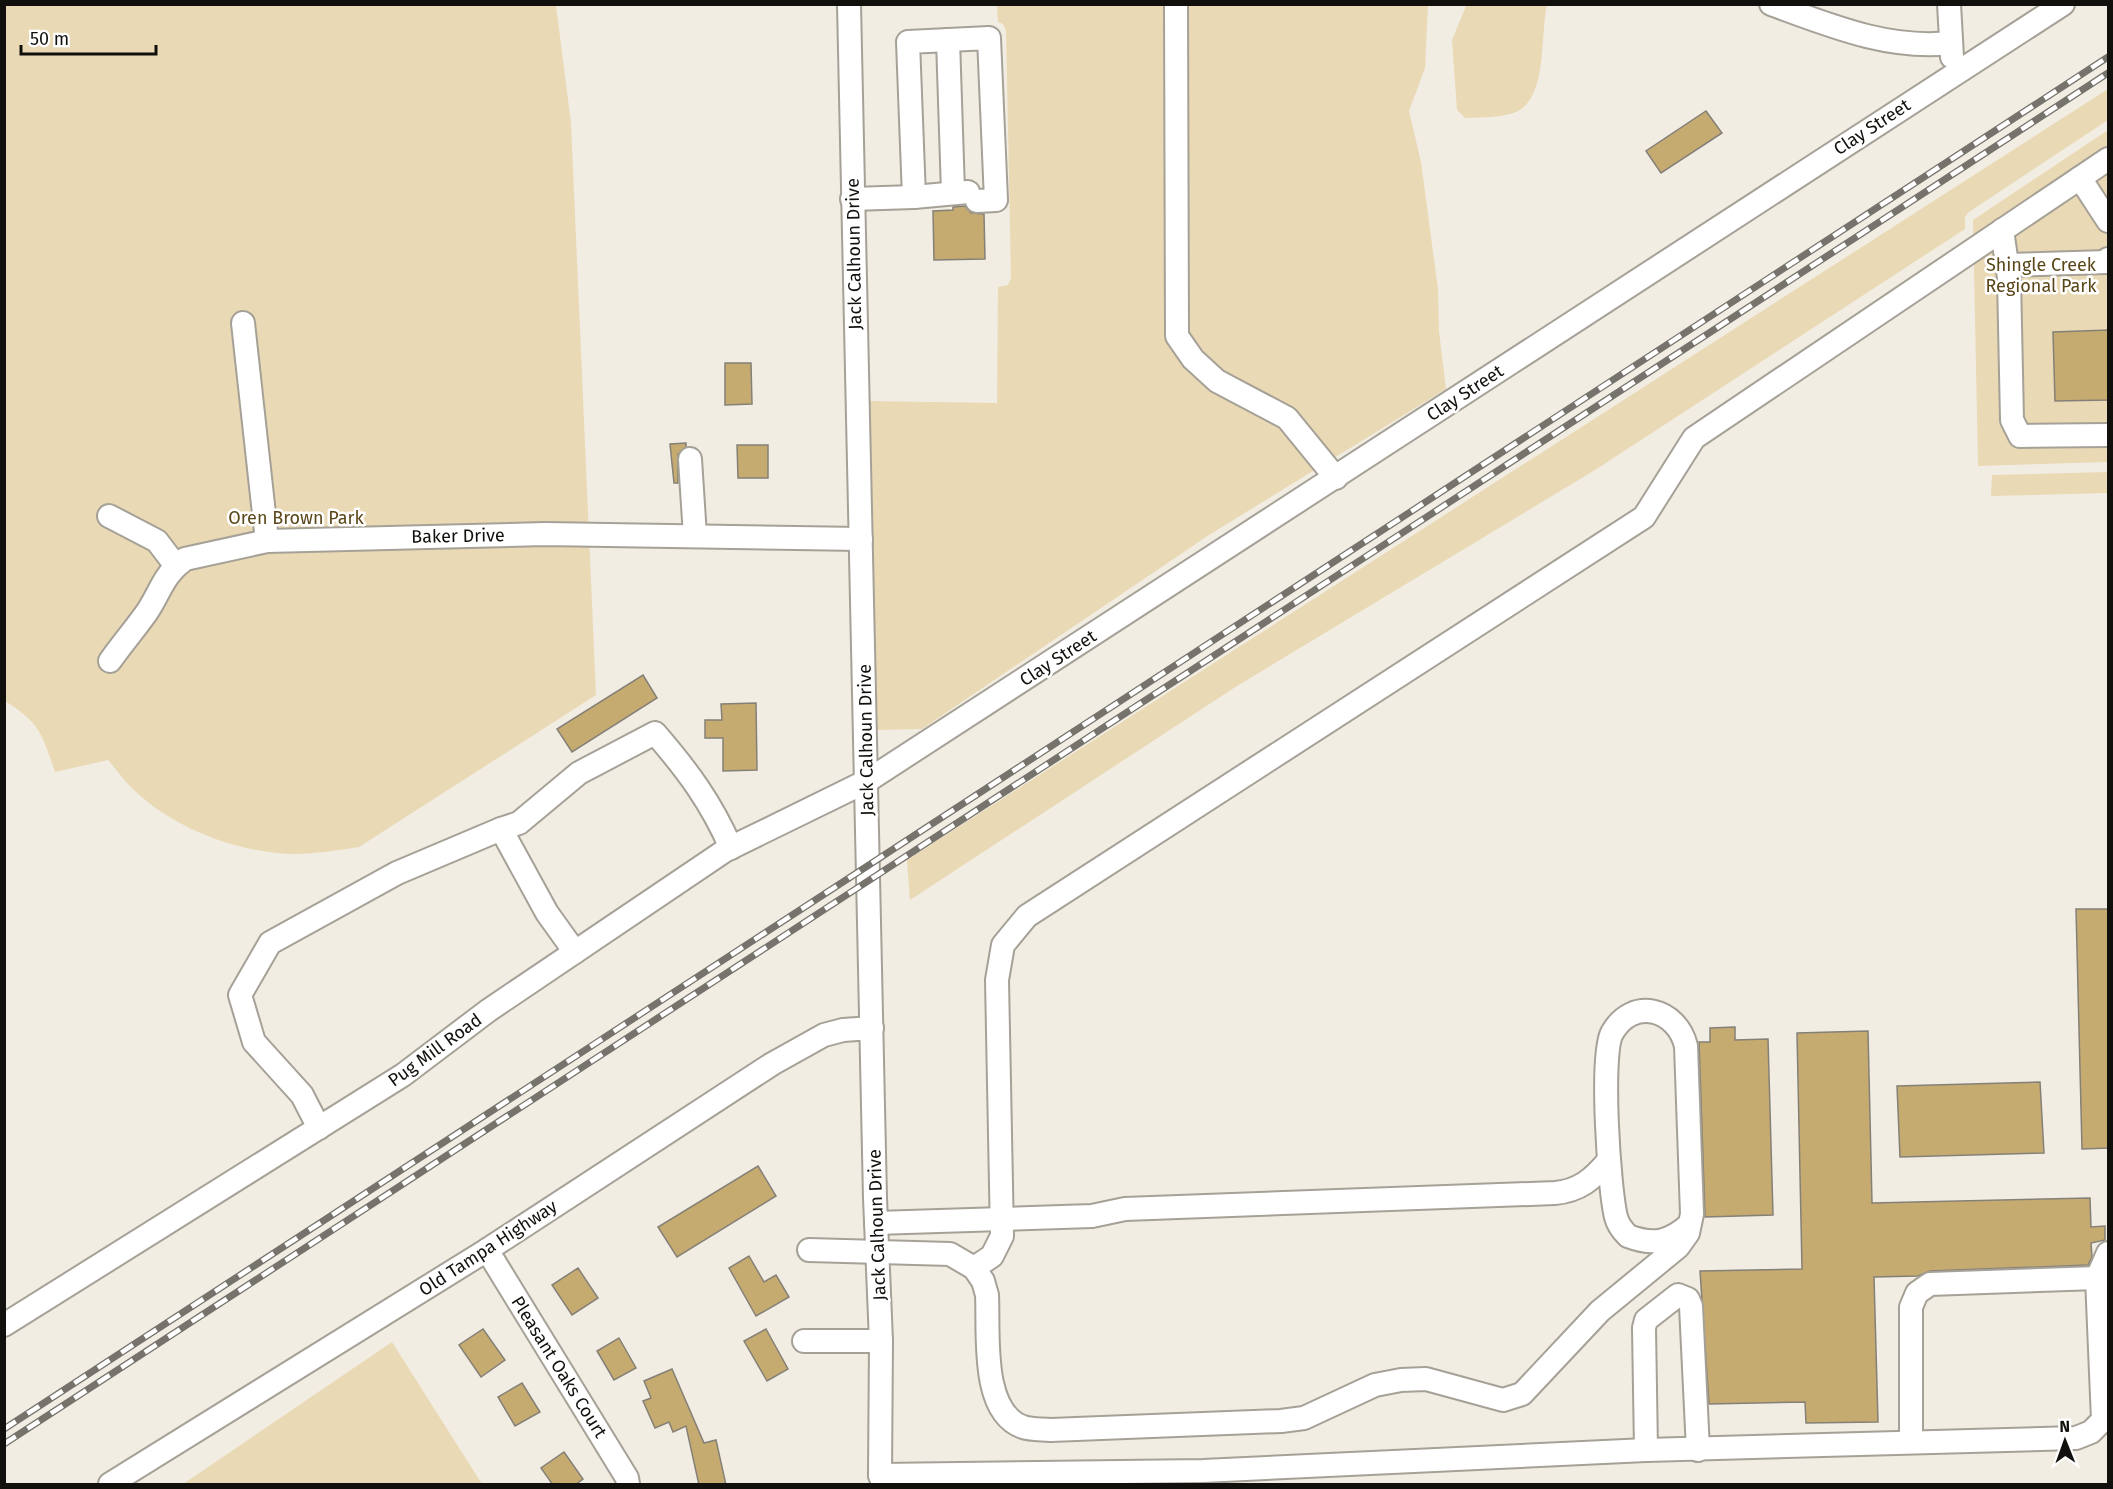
<svg xmlns="http://www.w3.org/2000/svg" width="2113" height="1489" font-family="'Fira Sans',sans-serif">
<rect width="100%" height="100%" fill="#f2ede3"/>
<g fill="#ead9b5">
<path d="M4 5H556L571 123 596 695 359 847C332 851 304 856 277 853 227 848 172 826 135 791 125 782 117 770 108 760L55 772C42 734 40 723 5 701Z"/>
<path d="M997 5H1428L1425 68 1409 111 1421 162 1438 289 1439 331 1446 389 1209 535 922 729 876 730 867 401 997 403 998 287 1008 285 1011 278 1006 31 1003 24 998 22Z"/>
<path d="M1547 5C1540 33 1548 98 1516 112 1502 118 1480 117 1465 118L1457 110 1452 40 1466 6Z"/>
<path d="M2108 89V120L1969 212 1965 217V229L1595 470 1237 686 910 900 907 860Z"/>
<path d="M2108 130V462L1978 466 1973 220Z"/>
<path d="M2108 472V493L1991 496 1992 475Z"/>
<path d="M392 1342 482 1484H183Z"/>
</g>
<g fill="#c6ab71" stroke="#858077" stroke-width="1.5">
<path d="M1706 111 1722 133 1661 173 1646 151Z"/>
<path d="M965 206 971 213 984 214 985 259 934 260 933 211 953 210V207Z"/>
<path d="M2109 330V400L2055 401 2053 332Z"/>
<path d="M725 363H751L752 404 725 405Z"/>
<path d="M686 443V447L678 454V483H674L670 444Z"/>
<path d="M737 445H768V478H738Z"/>
<path d="M643 675 657 698 572 752 557 729Z"/>
<path d="M756 703 757 770 723 771V738H705V720H722L721 704Z"/>
<path d="M2076 909H2109V1148L2082 1149Z"/>
<path d="M1735 1027V1040L1768 1039 1773 1215 1705 1217 1699 1042H1710V1028Z"/>
<path d="M1868 1031 1872 1203 2090 1198 2091 1227 2105 1226V1240L2091 1243 2092 1257 2088 1265 1930 1271 1918 1276 1874 1277 1878 1422 1806 1423 1805 1402 1709 1404 1700 1271 1802 1269 1797 1033Z"/>
<path d="M2040 1082 2044 1153 1900 1157 1897 1086Z"/>
<path d="M758 1166 776 1196 677 1257 658 1227Z"/>
<path d="M749 1256 764 1282 776 1275 789 1297 756 1316 729 1268Z"/>
<path d="M578 1268 598 1298 572 1315 552 1285Z"/>
<path d="M483 1329 505 1360 481 1377 459 1345Z"/>
<path d="M766 1329 788 1369 767 1381 744 1341Z"/>
<path d="M619 1338 636 1368 614 1380 597 1351Z"/>
<path d="M672 1369 704 1443 716 1440 726 1485H699L686 1426 673 1432 669 1422 655 1428 643 1401 651 1398 644 1381Z"/>
<path d="M522 1383 540 1412 515 1426 498 1397Z"/>
<path d="M564 1452 583 1479 575 1485H553L541 1468Z"/>
</g>
<g fill="none" stroke-linecap="round" stroke-linejoin="round">
<defs>
<g id="minor">
<path d="M849 4 875 1198 881 1341 880 1475 883 1484"/>
<path d="M1176 4 1177 336 1193 359 1217 381 1287 418 1336 478"/>
<path d="M1771 4C1829 25 1888 50 1950 43"/>
<path d="M1949 4 1952 57"/>
<path d="M948 40 953 192"/>
<path d="M2080 178 2108 221"/>
<path d="M914 197 908 42 989 38 996 200 977 201"/>
<path d="M852 199 914 197 968 192"/>
<path d="M2002 230 2009 278 2012 420 2020 436 2108 435"/>
<path d="M2007 265 2107 262 2108 259"/>
<path d="M243 323 267 541"/>
<path d="M690 459 695 536"/>
<path d="M109 516 157 541 176 566"/>
<path d="M110 661C122 644 135 629 147 612 161 591 163 575 185 559L267 541 545 534 861 539"/>
<path d="M501 829 519 823 579 773 655 733C687 770 711 802 731 848"/>
<path d="M319 1128 302 1095 254 1042 240 995 270 943 397 873 501 829 547 913 575 952"/>
<path d="M876 1223 1092 1216 1125 1209 1555 1193C1579 1191 1593 1179 1608 1161"/>
<path d="M487 1250 627 1478 628 1484"/>
<path d="M809 1250 950 1254 974 1268 983 1281 987 1295C989 1332 980 1412 1023 1427 1031 1430 1042 1429 1051 1430L1281 1421 1304 1418 1375 1385 1401 1380 1426 1379 1503 1400 1522 1394 1600 1311 1678 1247 1688 1233 1692 1214 1686 1046C1677 1009 1633 996 1612 1033 1600 1055 1609 1189 1616 1217 1618 1225 1622 1230 1628 1236 1654 1246 1670 1242 1690 1224"/>
<path d="M974 1268 992 1256 1002 1236 997 980 1003 945 1027 916 1644 517 1694 438 2108 159"/>
<path d="M4 1325 403 1075 489 1010 726 850 867 781 2063 4"/>
<path d="M804 1341H881"/>
<path d="M1911 1442V1307L1917 1293 1930 1284 2097 1278"/>
<path d="M1646 1450 1644 1328 1646 1320 1678 1295 1688 1299 1691 1306 1698 1450"/>
<path d="M880 1475 1203 1471 1646 1450 2076 1438 2091 1432 2103 1420 2097 1278 2108 1253"/>
<path d="M110 1484 487 1250 772 1064 824 1035 843 1030 872 1028"/>
</g>
</defs>
<use href="#minor" stroke="#a6a197" stroke-width="26"/>
<use href="#minor" stroke="#fff" stroke-width="22"/>
<defs>
<g id="rail">
<path d="M4 1429 2108 57"/>
<path d="M4 1444 2108 73"/>
</g>
</defs>
<use href="#rail" stroke="#76736c" stroke-width="7"/>
<use href="#rail" stroke="#fff" stroke-width="4.5" stroke-dasharray="14" stroke-linecap="butt"/>
</g>
<g text-anchor="middle" stroke-width="5" stroke-linejoin="round" paint-order="stroke">
<g font-size="18" fill="#11100c" stroke="#fff">
<text transform="translate(1872 127) rotate(-33)" y="6">Clay Street</text>
<text transform="translate(854 254) rotate(-91)" y="6">Jack Calhoun Drive</text>
<text transform="translate(1465 393) rotate(-33)" y="6">Clay Street</text>
<text transform="translate(458 536) rotate(-1)" y="6">Baker Drive</text>
<text transform="translate(1058 658) rotate(-33)" y="6">Clay Street</text>
<text transform="translate(866 740) rotate(-91)" y="6">Jack Calhoun Drive</text>
<text transform="translate(435 1050) rotate(-36)" y="6">Pug Mill Road</text>
<text transform="translate(877 1225) rotate(-92)" y="6">Jack Calhoun Drive</text>
<text transform="translate(488 1248) rotate(-33)" y="6">Old Tampa Highway</text>
<text transform="translate(559 1367) rotate(58)" y="6">Pleasant Oaks Court</text>
</g>
<g font-size="18" fill="#5a4719" stroke="#fff">
<text x="2041" y="271">Shingle Creek<tspan x="2041" dy="21">Regional Park</tspan></text>
<text x="296" y="524">Oren Brown Park</text>
</g>
</g>
<rect width="2113" height="1489" fill="none" stroke="#11100c" stroke-width="12"/>
<g transform="translate(2065 1441) rotate(359)" stroke="#ffffff" stroke-width="4.5" paint-order="stroke">
<path d="M0-4.5L10 22L0 15L-10 22Z" fill="#11100c"/>
<text y="-9" font-size="16" font-weight="bold" text-anchor="middle" fill="#11100c">N</text>
</g>
<path d="M21 45v9h135v-9" fill="none" stroke="#11100c" stroke-width="3"/>
<text x="30" y="45" font-size="18" fill="#11100c" stroke="#ffffff" stroke-width="4.5" paint-order="stroke">50 m</text>
</svg>
